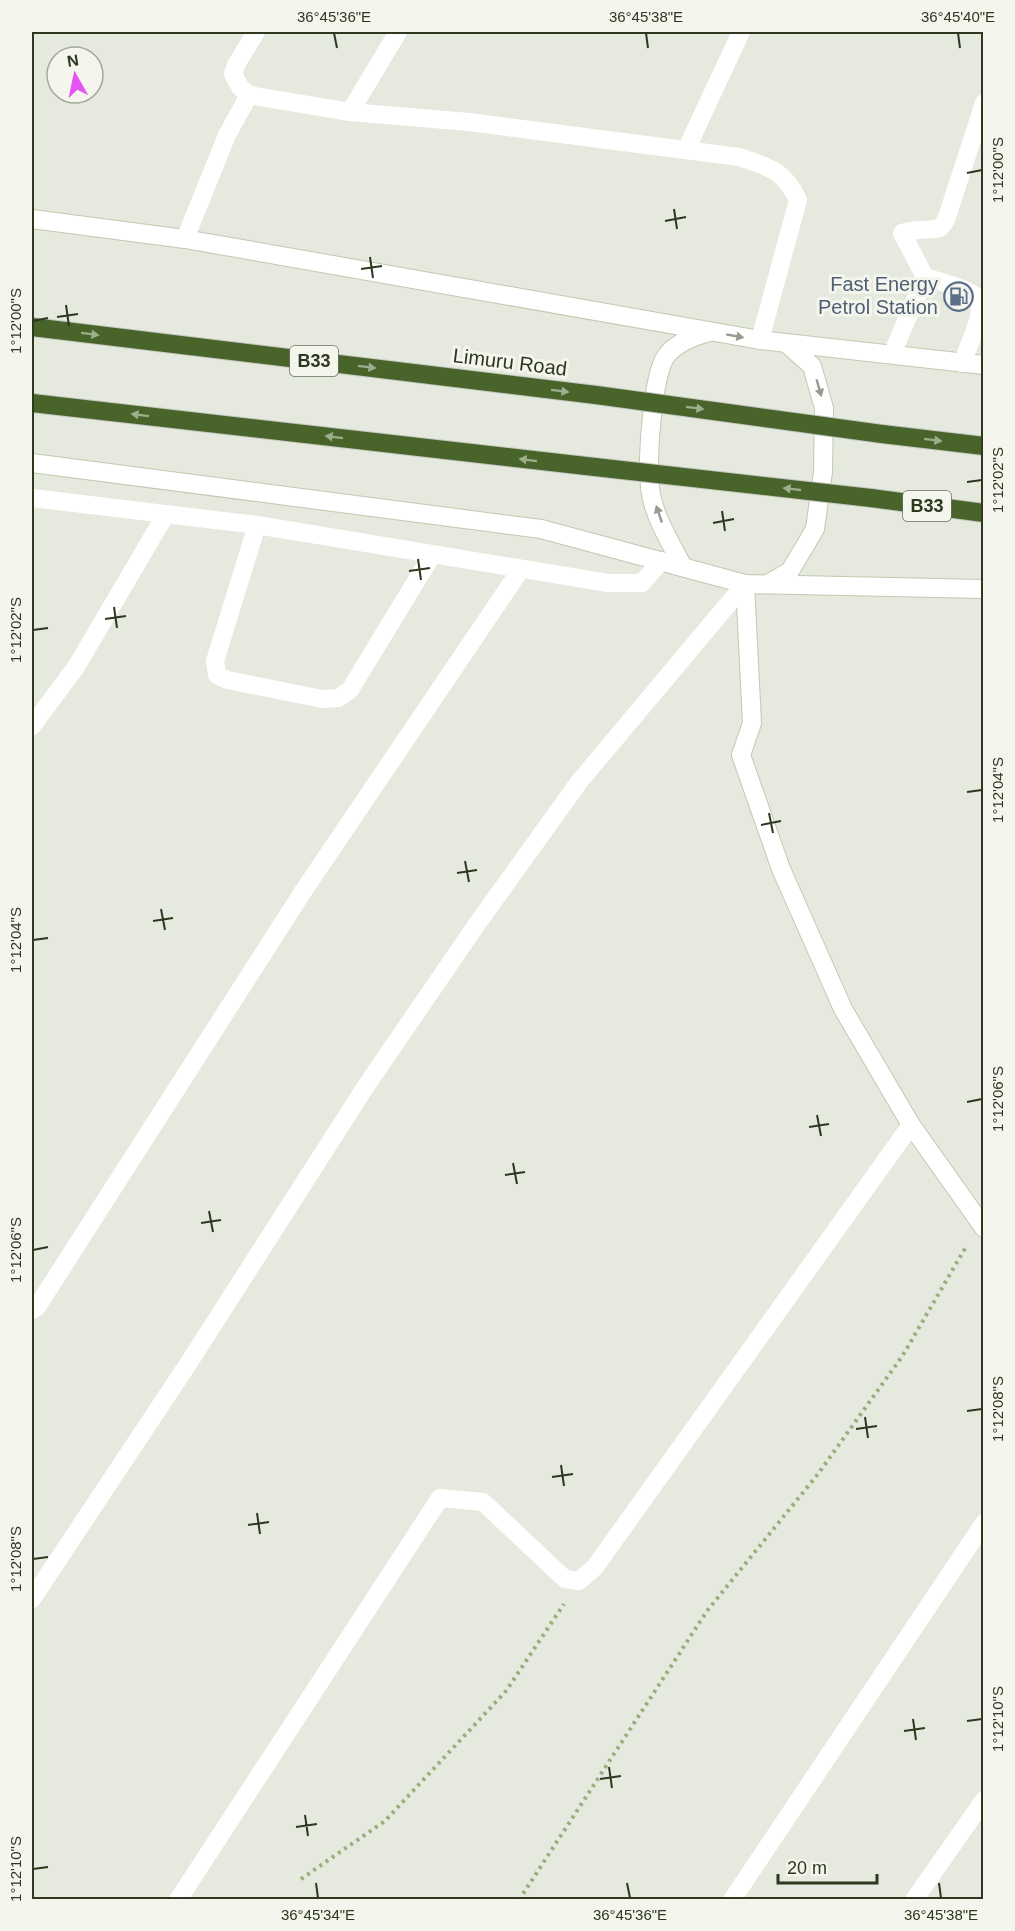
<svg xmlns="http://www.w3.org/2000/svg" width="1015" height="1931" font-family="Helvetica,sans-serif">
<rect width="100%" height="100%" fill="#e6e9dd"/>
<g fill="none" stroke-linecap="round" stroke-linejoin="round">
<defs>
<g id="secondary">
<path d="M32 219 185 239 760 340 984 365"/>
<path d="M32 463 541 529 745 584 984 589"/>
<path d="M683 567C671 543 652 514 650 487 647 461 652 377 666 356 676 343 694 336 709 332"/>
<path d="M745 584 752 723 741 755 781 869 843 1009 911 1125 984 1228"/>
<path d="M768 584 790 571 815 529 823 472 824 408 812 366 786 343"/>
</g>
<g id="highway">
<path d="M32 327 596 395"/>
<path d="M32 403 586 466"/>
<path d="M882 434 984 446"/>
<path d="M871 498 984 513"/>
</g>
</defs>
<use href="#secondary" stroke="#c1c9b0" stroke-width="20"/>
<use href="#highway" stroke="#c4c7c0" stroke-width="20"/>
<g stroke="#9bad7d" stroke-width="4" stroke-dasharray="3 4.5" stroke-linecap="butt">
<path d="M301 1879 385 1821 506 1691 564 1604"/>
<path d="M519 1900 707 1611 818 1474 903 1355 967 1245"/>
</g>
<g stroke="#fff" stroke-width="18">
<path d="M925 277C940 282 962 286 975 296 989 306 967 349 962 363"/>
<path d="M892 354 925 277 902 233C915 228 926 231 940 228L946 220 984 103"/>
<path d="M257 525 215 661 217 675 227 680 322 699 338 698 350 690 432 555"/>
</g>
<g stroke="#fff" stroke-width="18">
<path d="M249 95 240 87 233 74 236 65 256 32"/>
<path d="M350 112 398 32"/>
<path d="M686 150 741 32"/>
<path d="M185 239 227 135 249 95 350 112 469 122 739 157C769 167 784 170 798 200L760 340"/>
<path d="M32 498 257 525 608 583H642L661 561"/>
<path d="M32 726 76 667 166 514"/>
<path d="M32 1310 37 1307 302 893 521 569"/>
<path d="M32 1599 190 1361 366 1086 477 924 579 782 745 584"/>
<path d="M178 1900 440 1498 483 1502 565 1579 579 1581 595 1567 911 1125"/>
<path d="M732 1900 984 1523"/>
<path d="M914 1900 984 1800"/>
</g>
<use href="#secondary" stroke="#fff" stroke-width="18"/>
<use href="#highway" stroke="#48642b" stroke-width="18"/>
<defs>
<g id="highway-bridge">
<path d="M596 395 882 434"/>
<path d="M586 466 871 498"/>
</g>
</defs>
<use href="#highway-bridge" stroke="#c4c7c0" stroke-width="20" stroke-linecap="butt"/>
<use href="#highway-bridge" stroke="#48642b" stroke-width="18"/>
</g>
<defs><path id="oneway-solid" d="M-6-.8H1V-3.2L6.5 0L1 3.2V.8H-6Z" transform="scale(1.5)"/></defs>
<g fill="#9ead8c">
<use href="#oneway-solid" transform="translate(90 334) rotate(7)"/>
<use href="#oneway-solid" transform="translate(367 367) rotate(7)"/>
<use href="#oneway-solid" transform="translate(560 391) rotate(7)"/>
<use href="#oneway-solid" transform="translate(695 408) rotate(7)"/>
<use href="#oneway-solid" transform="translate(140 415) rotate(-173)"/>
<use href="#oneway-solid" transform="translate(334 437) rotate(-173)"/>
<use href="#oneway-solid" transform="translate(933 440) rotate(7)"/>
<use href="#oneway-solid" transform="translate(528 460) rotate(-173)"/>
<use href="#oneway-solid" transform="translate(792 489) rotate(-174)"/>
</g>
<g fill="#969c8f">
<use href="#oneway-solid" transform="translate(735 336) rotate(10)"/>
<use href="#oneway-solid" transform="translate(819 388) rotate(74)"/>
<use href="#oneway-solid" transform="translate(659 514) rotate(-109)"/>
</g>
<path fill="none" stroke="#2d381f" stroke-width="2" d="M334 33 337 48M646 33 648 48M958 33 960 48M967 173 982 170M674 209 677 229M665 221 686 217M370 257 373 278M361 269 382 266M66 305 69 326M57 317 78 314M33 321 48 318M967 482 982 480M722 511 725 531M713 523 734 519M418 559 421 580M409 571 430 568M114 607 117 628M105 619 126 616M33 630 48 628M967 792 982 790M769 813 773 833M761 825 781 821M465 861 469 882M457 873 477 870M161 909 165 930M153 921 173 918M33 940 48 938M967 1102 982 1099M817 1115 821 1136M809 1127 829 1124M513 1163 517 1184M505 1175 525 1172M209 1211 213 1232M201 1223 221 1220M33 1250 48 1247M967 1411 982 1409M865 1417 868 1438M856 1429 877 1426M561 1465 564 1486M552 1477 573 1474M257 1513 260 1534M248 1525 269 1522M33 1559 48 1557M913 1719 916 1740M967 1721 982 1719M904 1731 925 1728M609 1767 612 1788M600 1779 621 1776M305 1815 308 1836M296 1827 317 1824M33 1869 48 1867M316 1883 318 1898M627 1883 630 1898M939 1883 941 1898"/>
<defs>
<symbol id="fuel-ring" viewBox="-11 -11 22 22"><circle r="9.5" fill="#f4f6ed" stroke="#5c6f8a" stroke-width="1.5"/><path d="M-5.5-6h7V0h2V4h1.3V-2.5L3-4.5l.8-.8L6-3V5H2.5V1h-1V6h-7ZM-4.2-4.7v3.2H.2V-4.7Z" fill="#5c6f8a"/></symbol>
</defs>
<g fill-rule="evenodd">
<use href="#fuel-ring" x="942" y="280" width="33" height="33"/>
</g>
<g text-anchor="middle" stroke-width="6" stroke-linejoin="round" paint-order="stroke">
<g fill="#f4f6ed" stroke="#69715d" stroke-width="1.5">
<rect x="290" y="346" width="48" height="30" rx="4.5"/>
<rect x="903" y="491" width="48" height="30" rx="4.5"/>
</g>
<g font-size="18" font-weight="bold" fill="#2d381f">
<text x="314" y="367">B33</text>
<text x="927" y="512">B33</text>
</g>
<g font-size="20" fill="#4e5e75" stroke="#f4f6ed" text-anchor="end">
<text x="938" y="291">Fast Energy<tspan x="938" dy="23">Petrol Station</tspan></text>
</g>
<g font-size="20" fill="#2d381f" stroke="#f4f6ed">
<text transform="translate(510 362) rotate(7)" y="7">Limuru Road</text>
</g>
</g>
<rect width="1015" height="1931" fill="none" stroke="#f4f6ed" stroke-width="66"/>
<g transform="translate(75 75) rotate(351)"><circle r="28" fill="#f4f6ed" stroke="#a4aa9b" stroke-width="1.5"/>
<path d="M0-4.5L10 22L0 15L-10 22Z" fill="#e752f2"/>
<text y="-9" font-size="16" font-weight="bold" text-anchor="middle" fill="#2d381f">N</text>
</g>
<path d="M778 1874v9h99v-9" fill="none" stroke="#2d381f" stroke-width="3"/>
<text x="787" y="1874" font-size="18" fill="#2d381f" stroke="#f4f6ed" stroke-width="4.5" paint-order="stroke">20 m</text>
<rect x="33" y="33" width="949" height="1865" fill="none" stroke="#2d381f" stroke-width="2"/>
<g font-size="15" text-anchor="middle" fill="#2d381f">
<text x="334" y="22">36°45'36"E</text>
<text x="646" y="22">36°45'38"E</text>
<text x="958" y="22">36°45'40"E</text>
<text transform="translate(998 170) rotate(-90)" y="5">1°12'00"S</text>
<text transform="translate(16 321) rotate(-90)" y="5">1°12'00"S</text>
<text transform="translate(998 480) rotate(-90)" y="5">1°12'02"S</text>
<text transform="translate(16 630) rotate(-90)" y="5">1°12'02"S</text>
<text transform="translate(998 790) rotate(-90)" y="5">1°12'04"S</text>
<text transform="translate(16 940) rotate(-90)" y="5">1°12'04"S</text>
<text transform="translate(998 1099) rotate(-90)" y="5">1°12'06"S</text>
<text transform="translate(16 1250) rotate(-90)" y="5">1°12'06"S</text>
<text transform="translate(998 1409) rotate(-90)" y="5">1°12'08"S</text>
<text transform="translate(16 1559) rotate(-90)" y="5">1°12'08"S</text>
<text transform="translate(998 1719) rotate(-90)" y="5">1°12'10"S</text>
<text transform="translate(16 1869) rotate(-90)" y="5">1°12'10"S</text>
<text x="318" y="1920">36°45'34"E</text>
<text x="630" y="1920">36°45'36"E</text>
<text x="941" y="1920">36°45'38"E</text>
</g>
</svg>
